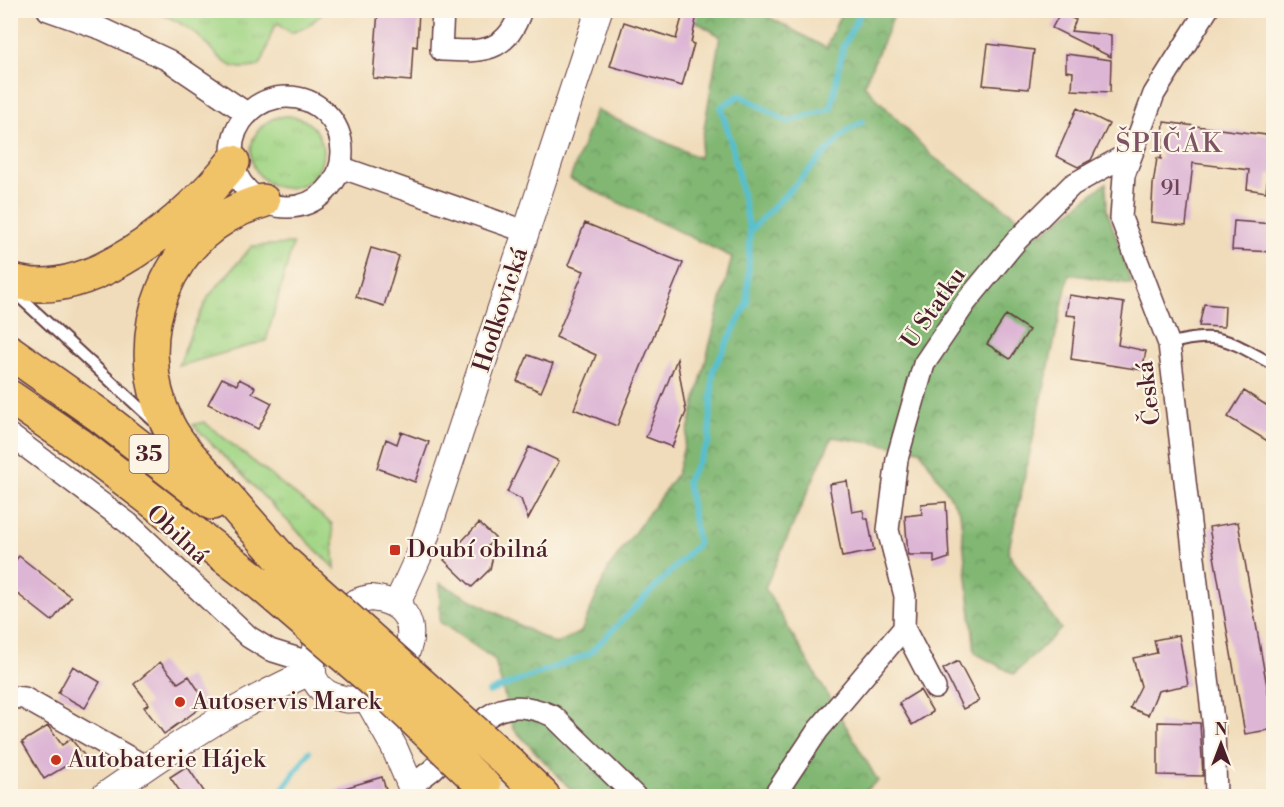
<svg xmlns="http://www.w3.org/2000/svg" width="1284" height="807" viewBox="0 0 1284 807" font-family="'Libre Bodoni',serif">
	<defs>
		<pattern id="grass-tufts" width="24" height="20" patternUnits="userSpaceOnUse" patternTransform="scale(1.5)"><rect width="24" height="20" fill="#a2d686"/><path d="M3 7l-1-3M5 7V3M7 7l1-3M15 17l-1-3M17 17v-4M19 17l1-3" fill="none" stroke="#8db774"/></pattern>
		<pattern id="forest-crowns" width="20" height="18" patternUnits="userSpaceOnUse" patternTransform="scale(1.5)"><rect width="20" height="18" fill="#81b773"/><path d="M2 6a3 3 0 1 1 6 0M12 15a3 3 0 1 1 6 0" fill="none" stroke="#6c945f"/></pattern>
	</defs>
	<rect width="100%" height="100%" fill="#fcf5e5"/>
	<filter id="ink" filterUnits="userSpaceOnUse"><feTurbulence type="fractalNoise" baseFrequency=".0167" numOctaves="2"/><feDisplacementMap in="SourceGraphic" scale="12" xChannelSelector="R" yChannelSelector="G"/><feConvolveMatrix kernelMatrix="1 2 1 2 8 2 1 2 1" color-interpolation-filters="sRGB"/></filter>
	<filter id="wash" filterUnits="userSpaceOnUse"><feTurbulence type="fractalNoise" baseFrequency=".008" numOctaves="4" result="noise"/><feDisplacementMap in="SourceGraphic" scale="24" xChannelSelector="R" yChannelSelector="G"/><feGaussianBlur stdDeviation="1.35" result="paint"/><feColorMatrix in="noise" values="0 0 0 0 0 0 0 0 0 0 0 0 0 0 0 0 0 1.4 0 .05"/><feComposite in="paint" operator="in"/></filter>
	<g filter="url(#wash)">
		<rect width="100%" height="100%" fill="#f0dcba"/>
		<path fill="url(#grass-tufts)" stroke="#767a58" stroke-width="1.5" d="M205,11L207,12L325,11L308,26L291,33L278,23C266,35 270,52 259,66C224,75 219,54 196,34C184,24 169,17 155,11Z
			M251 152a36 36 0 1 1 72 0a36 36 0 1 1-72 0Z
			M293,244L266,341L179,366L191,332L209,296L252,246Z
			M204,422L332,524L335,569L193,425Z"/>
		<path fill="url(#forest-crowns)" stroke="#666b4f" stroke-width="1.5" d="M678,11H758L826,48L842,11H896L864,85L932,156L1041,234L1106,183L1107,210L1132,284L1069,274L1008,553L1061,629L1014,674L975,653L960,512L920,450L832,437L765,588L878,781L857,796H577L513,728L495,660L440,622V583L555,644L581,632L608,569L677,474L732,257L570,179L596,110L699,158L720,36Z"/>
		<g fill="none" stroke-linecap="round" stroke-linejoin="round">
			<path stroke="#55bfd0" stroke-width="6" d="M750,231L848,130L862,122
				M489,692L589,654L698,544L687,481L709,442L713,370L747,304L750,231L732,146L721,107L740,95L788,122L831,109L843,47L862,10
				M278,796L309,752"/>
		</g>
		<g id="blocks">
			<path fill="#ddb6d5" d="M378,10H419L417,47L413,46L411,81L373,78Z
				M684,10H698L691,43L694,44L682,86L610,66L624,22L676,39Z
				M1060,13L1076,20L1071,31L1111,35V57L1052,28Z
				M988,44L1034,50L1029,89L983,85Z
				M1066,54L1111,60L1110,92L1072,90L1073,72L1066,71Z
				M1077,108L1109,124L1091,160L1078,167L1056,156Z
				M1164,122L1274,136V174H1268L1266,192L1247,189L1249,170L1193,163L1186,226L1151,222L1153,185L1157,158L1161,159Z
				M1234,221L1274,224V252L1232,250Z
				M585,223L683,263L617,426L574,409L596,355L556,337L584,271L568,265Z
				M371,248L399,256L384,306L356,297Z
				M1069,295L1124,303L1118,345L1146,351L1142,370L1071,359L1076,316L1066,315Z
				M1204,304L1225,306L1224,327L1199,326Z
				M1006,315L1029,330L1010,359L987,344Z
				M528,355L553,364L541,392L517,381Z
				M677,359L686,412L672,447L646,437Z
				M222,378L237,385L239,379L255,387L252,393L272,403L258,429L208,404Z
				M1244,391L1274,410V445L1228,417Z
				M401,432L429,442L415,482L377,468L386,439L397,444Z
				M529,447L559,461L528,519L521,499L507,492Z
				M847,481L852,512L863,510L865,519H868L874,551L842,557L829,484Z
				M946,502L949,558L934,563V555H908L905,516L922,514L921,504Z
				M1238,522L1274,726V729L1245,734L1209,527Z
				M479,523L495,538L486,548L493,556L490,569L472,587L444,560Z
				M19,556L71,597L52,621L10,588V567Z
				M1179,635L1188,685L1158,691L1148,715L1130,708L1141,686L1133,658L1157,653L1154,640Z
				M958,661L979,701L963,709L943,669Z
				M160,662L178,683L189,676L207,703L164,734L144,707L149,704L134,684Z
				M73,666L100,682L85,708L58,693Z
				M920,690L933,712L912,725L899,703Z
				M1158,722L1200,723L1203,776L1158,775Z
				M48,726L62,745L71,739L84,755L44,779L22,742Z
				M187,766L207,796H183L170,777Z
				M382,777L388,796H332L331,792Z"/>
		</g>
	</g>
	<g filter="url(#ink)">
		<use href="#blocks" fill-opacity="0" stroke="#633b40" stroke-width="1.5"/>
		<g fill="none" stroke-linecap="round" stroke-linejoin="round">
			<defs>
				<path id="service" d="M13,291L156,423
					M1169,344C1219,329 1231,342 1274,365"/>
				<path id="minor" d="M48,10L102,29L168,60L248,114
					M443,10L441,50C481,52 507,54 521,10
					M1207,10L1154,94L1124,175L1121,218L1169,344L1214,729L1216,796
					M232 152a55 55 0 1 1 110 0a55 55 0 1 1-110 0Z
					M340,167L527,232
					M10,435L128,523L249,637L270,650L312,663
					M935,688L904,628L905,596L888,530L897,459L924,364L966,302L1017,240L1072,185L1133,151
					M10,697L24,698L146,767
					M411,786L432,770L487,717C508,702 531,706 553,716L635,796
					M774,796L818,730L904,628"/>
				<path id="tertiary" d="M371,598C450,606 393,708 344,699C279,687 326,603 371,598Z
					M396,606L421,551L599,10
					M366,697L394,747L415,796
					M104,796C170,750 239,702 313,671"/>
				<path id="trunk" d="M263,201C167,227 125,337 168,425C178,445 196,463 211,479C235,506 259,534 283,561
					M10,280C87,307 190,217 233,162
					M10,352L99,415L212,503
					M10,397L80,445L263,586
					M507,761L543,796"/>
			</defs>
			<use href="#service" stroke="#633b40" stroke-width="14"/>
			<use href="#minor" stroke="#633b40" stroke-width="24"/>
			<use href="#tertiary" stroke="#633b40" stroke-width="28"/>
			<use href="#trunk" stroke="#633b40" stroke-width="36"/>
			<use href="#service" stroke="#fff" stroke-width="10"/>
			<use href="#minor" stroke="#fff" stroke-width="21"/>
			<use href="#tertiary" stroke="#fff" stroke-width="26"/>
			<use href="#trunk" stroke="#f1c369" stroke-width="33"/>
			<defs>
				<path id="trunk-bridge" d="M283,561L507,761
					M263,586L377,684L484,786"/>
			</defs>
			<use href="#trunk-bridge" stroke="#633b40" stroke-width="36" stroke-linecap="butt"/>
			<use href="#trunk-bridge" stroke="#f1c369" stroke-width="33"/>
		</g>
	</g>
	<g fill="#c8321e" stroke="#fcf5e5" stroke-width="2">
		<rect x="389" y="544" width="12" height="12" rx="3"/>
		<circle cx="180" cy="702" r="6"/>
		<circle cx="56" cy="760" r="6"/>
	</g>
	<g text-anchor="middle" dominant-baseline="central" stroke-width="4.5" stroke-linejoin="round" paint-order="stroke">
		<g font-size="21" fill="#6f4556">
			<text x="1171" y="189">91</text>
		</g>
		<rect fill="#fcf5e5" stroke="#7f5f63" stroke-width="1.5" x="129.5" y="435" width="39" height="38" rx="4.5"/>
		<g font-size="22" font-weight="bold" fill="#4a1f2b">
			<text x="149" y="454">35</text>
		</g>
		<g font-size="24" fill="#4a1f2b" stroke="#fcf5e5">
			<text transform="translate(934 308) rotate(-55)">U Statku</text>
			<text transform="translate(501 310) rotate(-72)">Hodkovická</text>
			<text transform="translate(1149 393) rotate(-97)">Česká</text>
			<text transform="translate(177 535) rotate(43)">Obilná</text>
		</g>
		<g font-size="24" fill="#4a1f2b" stroke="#fcf5e5" text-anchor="start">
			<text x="407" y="550">Doubí obilná</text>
			<text x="192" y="702">Autoservis Marek</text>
			<text x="68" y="760">Autobaterie Hájek</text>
		</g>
		<g font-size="26" letter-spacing="1.5" fill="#7d5466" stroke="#fcf5e5">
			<text x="1169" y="144">ŠPIČÁK</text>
		</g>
	</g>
	<rect width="1284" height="807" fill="none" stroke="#fcf5e5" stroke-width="36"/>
	<g transform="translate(1221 744)" stroke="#fcf5e5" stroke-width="4.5" paint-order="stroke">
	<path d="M0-4.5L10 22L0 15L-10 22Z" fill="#4a1f2b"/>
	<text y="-9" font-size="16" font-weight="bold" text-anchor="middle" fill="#4a1f2b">N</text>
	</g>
</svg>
